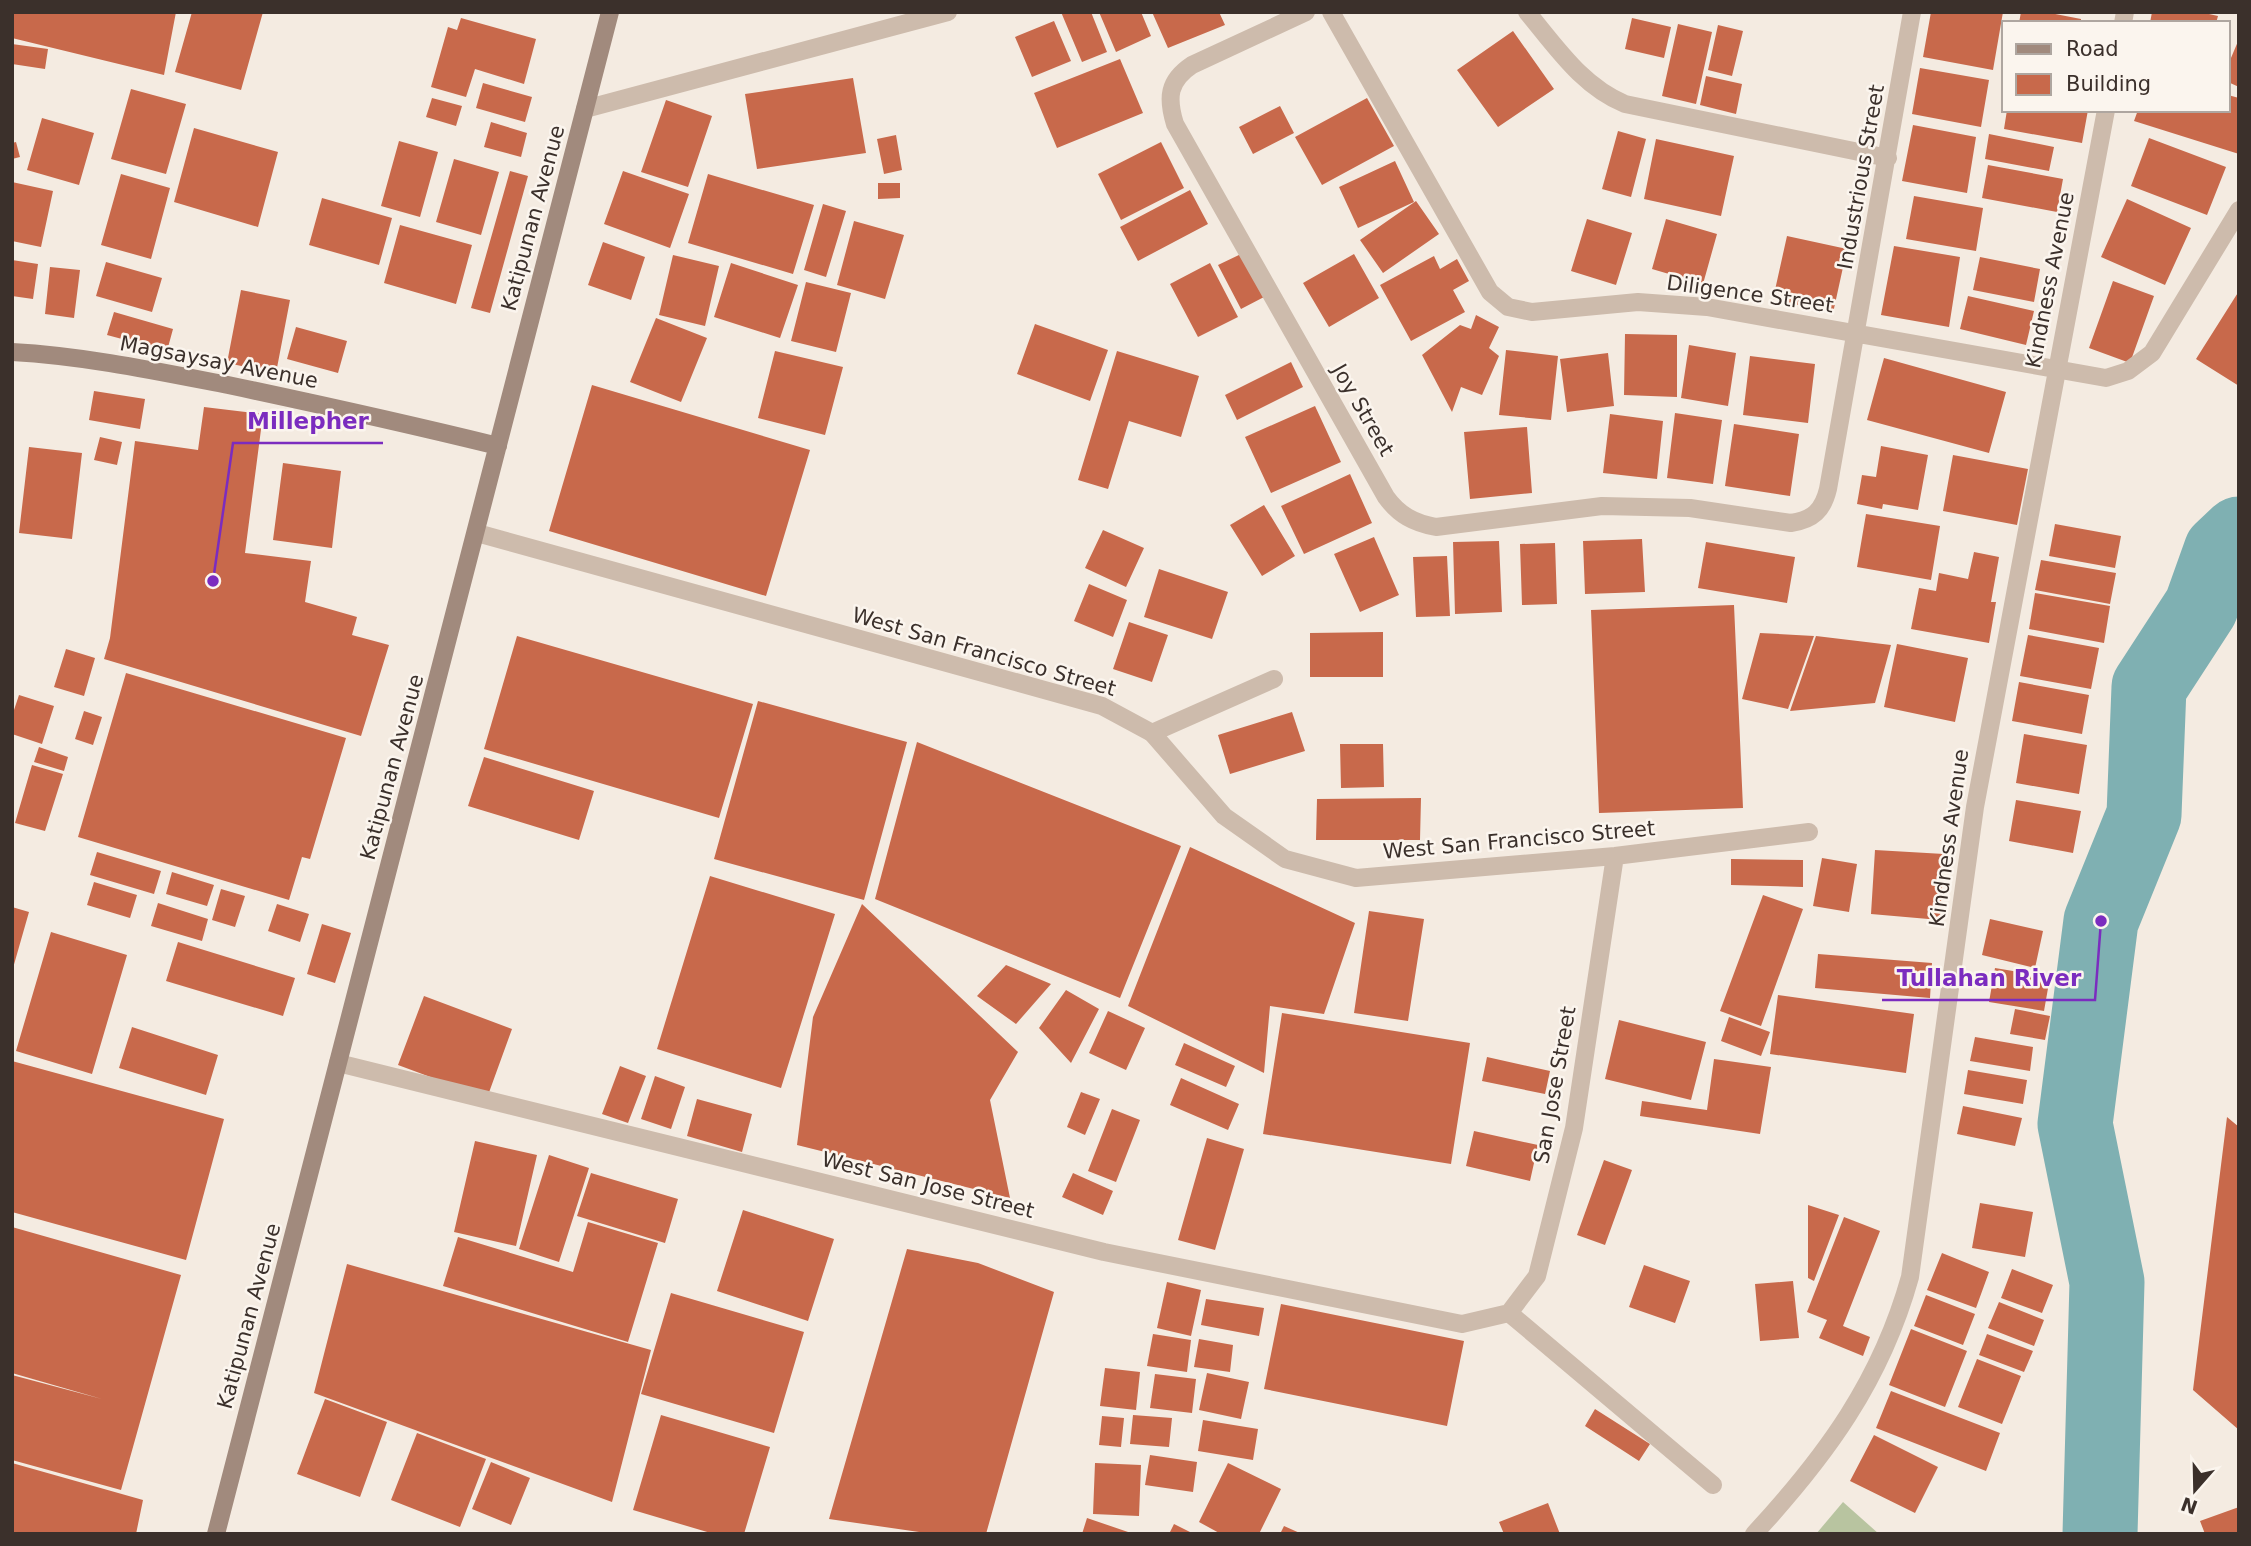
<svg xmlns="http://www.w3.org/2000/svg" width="2251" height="1546" viewBox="0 0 2251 1546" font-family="'DejaVu Sans',sans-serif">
	<rect width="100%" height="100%" fill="#f4ebe1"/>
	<path fill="#b8c4a0" d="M1843,1502L1879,1534H1816Z"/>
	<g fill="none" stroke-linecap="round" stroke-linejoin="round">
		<path stroke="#7fb0b2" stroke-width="75" d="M2100,1534L2107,1282L2075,1124L2101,921L2144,815L2149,687L2201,607L2221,551L2239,534"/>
	</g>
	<path fill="#c8694b" d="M12,12H176L164,75L12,38Z
		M192,12H263L241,90L175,72Z
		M1061,12H1091L1107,52L1082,62Z
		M1099,12H1141L1151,36L1116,52Z
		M1152,12H1219L1225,25L1168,48Z
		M1931,12H2003L1993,70L1923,57Z
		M2021,12H2045L2081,19V23H2019Z
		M2152,12H2200L2218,16L2216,23H2150Z
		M461,18L536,39L524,84L475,69L466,97L431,87L448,27L457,30Z
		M1632,18L1671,27L1664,58L1625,49Z
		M1054,21L1071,61L1032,77L1015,37Z
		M1678,24L1712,32L1696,104L1662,96Z
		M1718,25L1743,31L1732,76L1708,70Z
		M1513,31L1554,89L1498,127L1457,70Z
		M2239,39V87L2228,82V65Z
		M12,44L48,49L45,69L12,64Z
		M1120,59L1143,113L1057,148L1034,93Z
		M1920,68L1989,80L1981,127L1912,114Z
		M1706,76L1742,84L1736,114L1700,105Z
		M853,78L866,153L757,169L745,94Z
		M483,83L532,97L525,122L476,108Z
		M131,89L186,104L166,174L111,159Z
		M2228,95L2239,98V154L2134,121L2138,110H2228Z
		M432,98L462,106L456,126L426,117Z
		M1367,98L1394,146L1322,185L1295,137Z
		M666,100L712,116L688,187L641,172Z
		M1280,106L1294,133L1253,154L1239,127Z
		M2007,110H2088L2082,143L2004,129Z
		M42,118L94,133L79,185L27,170Z
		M491,122L527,133L521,157L484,147Z
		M1913,125L1976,137L1967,193L1902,181Z
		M194,128L278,152L258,227L174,202Z
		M1618,131L1646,139L1631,197L1602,189Z
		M1989,134L2054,147L2049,171L1985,159Z
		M896,135L902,170L884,174L877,139Z
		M2149,138L2226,167L2207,215L2131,186Z
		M1656,139L1734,156L1721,216L1644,199Z
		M399,141L438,152L420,217L381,206Z
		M16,142L20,157L12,159V143Z
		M1161,142L1184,188L1121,220L1098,174Z
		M454,159L499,172L481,235L436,222Z
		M1395,161L1414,202L1358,228L1339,187Z
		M1988,165L2063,179L2057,212L1982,198Z
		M510,171L528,176L490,313L471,308Z
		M623,171L689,194L670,248L604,224Z
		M121,174L170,188L151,259L101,245Z
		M708,174L814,205L793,274L688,243Z
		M12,182L53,191L41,247L12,241Z
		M878,183H900V198L878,199Z
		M1190,190L1208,224L1138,261L1120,227Z
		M1914,196L1983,208L1976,251L1906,239Z
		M322,198L392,218L379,265L309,245Z
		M2127,199L2191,228L2165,285L2101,257Z
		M1416,201L1439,234L1383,273L1360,240Z
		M823,204L846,211L826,277L804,270Z
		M1587,219L1632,233L1616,285L1571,271Z
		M1666,219L1717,234L1703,284L1652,269Z
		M854,221L904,235L885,299L837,285Z
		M400,225L472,245L456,304L384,283Z
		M1787,236L1847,249L1833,313L1773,299Z
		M603,242L645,257L631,300L588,285Z
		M1894,246L1960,257L1949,327L1881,315Z
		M1241,254L1264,297L1241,309L1218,265Z
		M1354,254L1379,298L1329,327L1303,283Z
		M673,255L719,266L705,326L659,315Z
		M1434,256L1440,269L1457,259L1469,281L1453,290L1465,312L1411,341L1380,285Z
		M1980,257L2040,269L2034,302L1973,290Z
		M12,260L38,264L33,299L12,296Z
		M106,262L162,278L152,312L96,296Z
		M731,263L798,285L780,338L714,317Z
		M1210,263L1238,317L1198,337L1170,284Z
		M50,267L80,270L74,318L45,314Z
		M2113,281L2154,296L2130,363L2089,348Z
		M806,282L851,293L836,352L791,341Z
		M241,290L290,300L276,373L227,363Z
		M2239,291V386L2196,359Z
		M1968,296L2034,311L2026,345L1960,329Z
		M114,312L173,329L167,351L107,335Z
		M1476,315L1499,327L1489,348L1499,356L1482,395L1461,387L1452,412L1422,355L1460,325L1471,329Z
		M656,318L707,338L681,402L630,382Z
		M1035,324L1108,350L1090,401L1017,374Z
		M296,327L347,341L338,373L287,359Z
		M1625,334L1677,335V397L1624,395Z
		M1689,345L1736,353L1728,406L1681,398Z
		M1506,350L1558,356L1551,420L1499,415Z
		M775,351L843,367L825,435L758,418Z
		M1117,351L1199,376L1181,437L1129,421L1108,489L1078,480Z
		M1608,353L1614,406L1567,412L1560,359Z
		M1750,356L1815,364L1808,423L1743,415Z
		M1884,358L2006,392L1989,453L1867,420Z
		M1291,362L1303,387L1237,420L1225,395Z
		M592,385L810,450L766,596L549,531Z
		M94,391L145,399L140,429L89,420Z
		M1315,406L1341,462L1271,493L1245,437Z
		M204,407L263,414L245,553L311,561L305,602L357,617L352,635L389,645L361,736L104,659L110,638L135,441L198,450Z
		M1675,413L1722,420L1713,484L1667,478Z
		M1610,414L1663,421L1657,479L1603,473Z
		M1734,424L1799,434L1790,496L1725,486Z
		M1527,427L1532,493L1470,499L1464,432Z
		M100,437L122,442L117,465L94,460Z
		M1881,446L1928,455L1918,510L1883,504L1882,509L1857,504L1862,475L1876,477Z
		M29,447L82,453L72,539L19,533Z
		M1953,455L2028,469L2017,525L1943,511Z
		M283,463L341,471L332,548L273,540Z
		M1350,474L1372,523L1304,554L1281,506Z
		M1264,505L1295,556L1262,576L1230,525Z
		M1866,514L1940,526L1931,580L1857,567Z
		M2055,524L2121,536L2115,568L2049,556Z
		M1103,530L1144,548L1126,587L1085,568Z
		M1374,537L1399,595L1360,612L1334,554Z
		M1642,539L1645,592L1585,594L1583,541Z
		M1499,541L1502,612L1455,614L1453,542Z
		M1706,542L1795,557L1787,603L1698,588Z
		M1555,543L1557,604L1522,605L1520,544Z
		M1974,552L1999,557L1991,602H1996L1989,643L1911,629L1919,588L1936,591L1939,573L1968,579Z
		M1447,556L1450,616L1416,617L1413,557Z
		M2041,560L2116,573L2110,604L2035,590Z
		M1159,569L1228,592L1212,639L1144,617Z
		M1089,584L1127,600L1113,637L1074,621Z
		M2035,593L2110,606L2104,643L2029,629Z
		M1734,605L1743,808L1599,813L1591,610Z
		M1129,622L1168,635L1152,682L1113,669Z
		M1383,632V677H1310V633Z
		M1760,633L1814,636L1788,709L1742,699Z
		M2028,635L2099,648L2091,689L2020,676Z
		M517,636L753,704L719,818L484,749Z
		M1816,636L1891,645L1875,703L1790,711Z
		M1897,644L1968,658L1955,722L1884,707Z
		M66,649L95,658L84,696L54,687Z
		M126,673L346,738L310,859L302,857L289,900L78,837Z
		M2019,682L2089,695L2082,734L2012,721Z
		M19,695L54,706L42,744L12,734V716Z
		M758,701L907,742L864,900L714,859Z
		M84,711L102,717L93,745L75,739Z
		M1292,712L1305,751L1230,774L1218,735Z
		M2024,734L2087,745L2079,794L2016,783Z
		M917,742L1181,846L1120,998L875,899Z
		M1340,744H1383L1384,787L1341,788Z
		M39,747L68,757L64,771L34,762Z
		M484,757L594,791L579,840L468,806Z
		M32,765L63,774L45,831L15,823Z
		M1421,798L1420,840H1316L1317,799Z
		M2016,800L2081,811L2073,853L2009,841Z
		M1190,847L1355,923L1324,1014L1270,1006L1264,1073L1128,1006Z
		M1875,850L1944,854L1940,920L1871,914Z
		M97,852L161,871L154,894L90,875Z
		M1822,858L1857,864L1849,912L1813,906Z
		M1731,859L1803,860V887L1731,885Z
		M172,872L214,885L207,906L166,894Z
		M710,876L835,914L781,1088L657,1049Z
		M94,882L137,895L130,918L87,905Z
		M221,889L245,896L235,927L212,920Z
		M1763,895L1803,909L1761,1026L1720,1011Z
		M158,903L208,919L202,941L151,926Z
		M277,904L309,914L300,942L268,931Z
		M862,904L1018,1052L990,1100L1010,1198L797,1145L813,1017Z
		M12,907L29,912L13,968H12Z
		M1369,911L1424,919L1408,1021L1354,1013Z
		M1990,919L2043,931L2035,968L1982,955Z
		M322,924L351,933L335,983L307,974Z
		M51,932L127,955L92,1074L16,1051Z
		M178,942L295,978L283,1016L166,981Z
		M1818,954L1932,963L1930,998L1815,988Z
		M1006,965L1051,984L1016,1024L977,996Z
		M1995,968L2050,977L2044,1011L1989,1002Z
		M1066,990L1099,1009L1071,1063L1039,1028Z
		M1778,995L1914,1014L1906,1073L1770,1054Z
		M424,996L512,1029L487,1098L398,1065Z
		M2015,1009L2050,1016L2045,1040L2010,1034Z
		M1108,1011L1145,1028L1126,1070L1089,1053Z
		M1282,1013L1470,1043L1451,1164L1263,1134Z
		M1729,1017L1770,1032L1761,1056L1721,1041Z
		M1619,1020L1706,1042L1691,1100L1605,1079Z
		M132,1027L218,1055L206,1095L119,1068Z
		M1975,1037L2033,1047L2030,1071L1970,1061Z
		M1184,1043L1235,1066L1226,1087L1175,1065Z
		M1487,1057L1550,1071L1545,1094L1482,1081Z
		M1714,1059L1771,1067L1760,1134L1640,1116L1642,1101L1707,1110Z
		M12,1061L224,1119L186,1260L12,1212Z
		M620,1066L646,1076L628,1123L602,1114Z
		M1968,1070L2027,1080L2023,1104L1964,1094Z
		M655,1076L685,1087L671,1129L641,1119Z
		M1181,1078L1239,1104L1228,1130L1170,1105Z
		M1081,1092L1100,1099L1085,1135L1067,1127Z
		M697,1099L752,1114L742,1152L687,1136Z
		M1963,1106L2022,1118L2015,1146L1957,1134Z
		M1112,1109L1140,1120L1116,1182L1088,1171Z
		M2227,1117L2239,1127V1430L2193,1390Z
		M1474,1131L1538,1145L1530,1181L1466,1166Z
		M1207,1138L1244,1149L1215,1250L1178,1240Z
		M475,1141L537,1155L516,1246L454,1232Z
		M549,1155L589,1168L559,1262L519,1249Z
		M1604,1160L1632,1170L1605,1245L1577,1235Z
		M591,1173L678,1199L665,1243L577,1216Z
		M1073,1173L1113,1191L1103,1215L1062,1197Z
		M1980,1203L2033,1212L2025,1257L1972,1248Z
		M1808,1205L1839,1215L1814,1281L1808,1278Z
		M743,1210L834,1239L808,1321L717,1291Z
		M1844,1217L1880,1231L1843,1326L1870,1337L1863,1356L1819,1338L1827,1320L1807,1312Z
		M588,1222L658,1243L628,1342L443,1286L458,1237L573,1272Z
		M12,1227L181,1275L121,1490L12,1460V1375L102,1399L12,1373Z
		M907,1249L978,1263L1054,1292L986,1534H933L829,1519Z
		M1942,1253L1989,1272L1976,1308L1927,1290Z
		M347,1264L651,1350L612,1502L314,1393Z
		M1644,1265L1690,1281L1675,1323L1629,1307Z
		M2012,1269L2053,1285L2042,1313L2001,1298Z
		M1793,1281L1799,1338L1760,1341L1755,1284Z
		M1167,1282L1201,1290L1191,1336L1157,1328Z
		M671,1293L804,1332L774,1433L641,1394Z
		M1926,1295L1975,1314L1963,1345L1914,1326Z
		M1206,1299L1264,1308L1259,1336L1201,1325Z
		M1999,1302L2044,1320L2034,1346L1988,1328Z
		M1281,1304L1464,1341L1447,1426L1264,1389Z
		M1911,1329L1967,1351L1945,1407L1889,1385Z
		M1153,1334L1191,1340L1187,1372L1147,1366Z
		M1987,1334L2033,1351L2024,1372L1979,1355Z
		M1199,1339L1233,1345L1230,1372L1194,1367Z
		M1977,1359L2021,1376L2002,1424L1958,1407Z
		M1105,1368L1140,1372L1136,1410L1100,1406Z
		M1207,1373L1249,1382L1241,1419L1199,1410Z
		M1155,1374L1196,1379L1192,1413L1150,1408Z
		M1891,1391L2000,1433L1986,1471L1876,1428Z
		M325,1399L387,1422L360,1497L297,1474Z
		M1595,1409L1650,1444L1639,1461L1585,1426Z
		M661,1415L770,1447L744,1534H714L633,1510Z
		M1133,1415L1172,1418L1169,1447L1130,1444Z
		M1102,1416L1124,1418L1121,1447L1099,1445Z
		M1203,1420L1258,1429L1253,1460L1198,1451Z
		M417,1433L486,1459L460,1527L391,1500Z
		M1874,1435L1938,1467L1915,1513L1850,1481Z
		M1150,1455L1197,1462L1193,1492L1145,1485Z
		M491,1462L530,1478L511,1525L472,1509Z
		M12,1463L143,1500L136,1534H12Z
		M1095,1463L1141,1465L1139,1516L1093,1514Z
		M1228,1463L1281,1489L1259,1534H1221L1199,1522Z
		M1548,1503L1560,1534H1504L1499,1522Z
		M2239,1507V1534H2205L2200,1521Z
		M1087,1518L1131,1533V1534H1082Z
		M1174,1524L1194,1534H1169Z
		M1284,1526L1302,1534H1280Z"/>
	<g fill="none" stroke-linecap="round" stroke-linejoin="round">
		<path stroke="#cdbbac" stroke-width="18" d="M1152,733L1274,679
			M1509,1313L1713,1485"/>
		<path stroke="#cdbbac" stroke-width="18" d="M1306,12L1192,65C1168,81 1167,98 1175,124L1386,497C1399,515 1414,523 1436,527L1602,506L1690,508L1791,523C1813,520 1823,510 1828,489L1912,12
			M1331,12L1490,292L1508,307L1532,312L1638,302L1707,307L2106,378L2128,371L2152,353L2239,210
			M1527,12C1557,48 1582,86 1625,104L1888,158
			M2123,23L2125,12
			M585,109L948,12
			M477,533L1102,706L1152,733L1224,816L1285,859L1356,878L1615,856L1809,832
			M338,1063L1104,1252L1462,1324L1509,1313L1537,1276L1574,1128L1615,856
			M1754,1534C1826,1456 1881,1381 1910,1277L1975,807L2106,110"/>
		<path stroke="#a18a7d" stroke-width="18" d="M12,352C85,356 156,371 228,385C318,404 408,424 498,446
			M216,1534L610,12"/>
	</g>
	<g text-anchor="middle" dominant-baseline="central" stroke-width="5" stroke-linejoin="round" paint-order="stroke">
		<g font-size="21" fill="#3b302b" stroke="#fbf5ee">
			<text transform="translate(1861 177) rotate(-80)">Industrious Street</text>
			<text transform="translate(533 218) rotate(-75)">Katipunan Avenue</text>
			<text transform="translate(2050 280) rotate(-79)">Kindness Avenue</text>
			<text transform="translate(1750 294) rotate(8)">Diligence Street</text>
			<text transform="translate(219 362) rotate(11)">Magsaysay Avenue</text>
			<text transform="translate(1363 410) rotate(60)">Joy Street</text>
			<text transform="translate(984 652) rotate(16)">West San Francisco Street</text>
			<text transform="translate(392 767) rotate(-75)">Katipunan Avenue</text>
			<text transform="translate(1949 838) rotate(-82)">Kindness Avenue</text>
			<text transform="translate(1519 840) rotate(-5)">West San Francisco Street</text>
			<text transform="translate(1555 1085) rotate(-80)">San Jose Street</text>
			<text transform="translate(928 1185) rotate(14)">West San Jose Street</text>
			<text transform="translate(249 1316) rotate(-75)">Katipunan Avenue</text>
		</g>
	</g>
	<path fill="none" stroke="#7b2cbf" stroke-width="2.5" d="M213 581L233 443H383M2101 921L2095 1000H1882"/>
	<g fill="#7b2cbf" stroke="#fbf5ee" stroke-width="2.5">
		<circle cx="213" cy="581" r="7"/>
		<circle cx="2101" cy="921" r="7"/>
	</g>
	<g font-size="23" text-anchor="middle" font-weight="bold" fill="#7b2cbf" stroke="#fbf5ee" stroke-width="5" stroke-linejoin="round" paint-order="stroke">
		<text x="308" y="429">Millepher</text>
		<text x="1989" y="986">Tullahan River</text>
	</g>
	<rect width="2251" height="1546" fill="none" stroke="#3b302b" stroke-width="28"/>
	<rect x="2002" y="21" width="228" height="91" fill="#fbf5ee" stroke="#aea6a0" stroke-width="2"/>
	<rect x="2016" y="44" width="35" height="10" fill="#a18a7d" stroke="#aea6a0" stroke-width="2"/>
	<text x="2066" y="56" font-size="21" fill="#3b302b">Road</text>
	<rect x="2016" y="74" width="35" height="21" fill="#c8694b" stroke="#aea6a0" stroke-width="2"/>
	<text x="2066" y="91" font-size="21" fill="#3b302b">Building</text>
	<g transform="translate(2195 1490) rotate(200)" stroke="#fbf5ee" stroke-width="5" paint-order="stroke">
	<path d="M0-5L12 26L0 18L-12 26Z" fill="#3b302b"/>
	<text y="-10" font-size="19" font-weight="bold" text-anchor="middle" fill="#3b302b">N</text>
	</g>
</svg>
